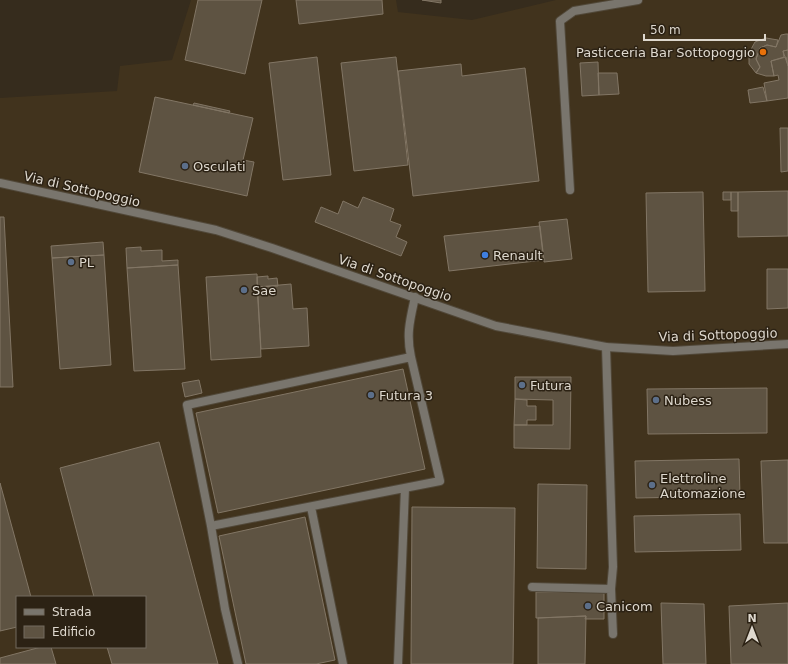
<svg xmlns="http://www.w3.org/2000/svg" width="788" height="664" viewBox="0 0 788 664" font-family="'DejaVu Sans',sans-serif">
	<rect width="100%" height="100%" fill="#362c1d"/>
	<path fill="#41331d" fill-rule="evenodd" d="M191,0H396L398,12L472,20L556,0H788V664H0V98L117,91L120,66L172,60ZM17,597H145V647H17Z"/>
	<path fill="#5e5342" stroke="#827665" d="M198,0H262L245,74L185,60Z
		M296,0H382L383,14L299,24Z
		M422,0H441V3Z
		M786,34H788V50L783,51L784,57L771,61L774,76H766L756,73L760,67L756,59L760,48L767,45L776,47L781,35Z
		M766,38L778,40L776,47L767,45L760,48L756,59L760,67L756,73L749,64V53L755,42Z
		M788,50V66L783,51Z
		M317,57L331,175L283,180L269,63Z
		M396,57L408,165L354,171L341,63Z
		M786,57L788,66V98L767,101L764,83L779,80L778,75L774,76L771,61Z
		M598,62L599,95L582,96L580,63Z
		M461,64L462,76L525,68L539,181L413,196L398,71Z
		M598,73H617L619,94L599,95Z
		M763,87L767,101L750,103L748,90Z
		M155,97L253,118L243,160L254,162L247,196L139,172Z
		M194,103L230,111L229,113L193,105Z
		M780,128H788V171L781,172Z
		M788,191V236L738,237V192Z
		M703,192L705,291L648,292L646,193Z
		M723,192H731V200H723Z
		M731,192H738V211H731Z
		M363,197L394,209L390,221L401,225L396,237L407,242L401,256L315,222L321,207L338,214L343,201L358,208Z
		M0,217H4L13,387H0Z
		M567,219L572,259L544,262L539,222Z
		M540,226L544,260L449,271L444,236Z
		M103,242L104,255L52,258L51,246Z
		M141,247V251L162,250V261L178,260V265L127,268L126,248Z
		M104,255L111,365L60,369L52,258Z
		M178,265L185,369L134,371L127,268Z
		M767,269H788V308L767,309Z
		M257,274L261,357L211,360L206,277Z
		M268,276V279L277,278L278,286L257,287V277Z
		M291,284L293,309L307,308L309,346L261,349L257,287Z
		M403,369L425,469L218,513L196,413Z
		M515,377H571L570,449L514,448V425H553V400L515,399Z
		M199,380L202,393L185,397L182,383Z
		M767,388V433L648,434L647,389Z
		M515,399L527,400V406H536V420H527V425H514Z
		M159,442L218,664H112L107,647H145V597H94L60,468Z
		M739,459L740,496L636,498L635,461Z
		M788,460V543H764L761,461Z
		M0,483L31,597H17V627L0,631Z
		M538,484L587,485L586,569L537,568Z
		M412,507L515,508L513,664H411Z
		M740,514L741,550L635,552L634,516Z
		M305,517L335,660L316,664H246L219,536Z
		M536,592H604V619H585L586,616L536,618Z
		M661,603L704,604L706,664H663Z
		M788,603V664H731L729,606Z
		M586,616L585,664H538V618Z
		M41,647H51L56,664H0V658Z"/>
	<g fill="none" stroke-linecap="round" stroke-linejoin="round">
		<defs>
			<path id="service" d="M411,357L187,405L211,526L440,481L411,357C406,334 410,320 415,297
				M311,507L343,664
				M211,526L225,609L238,664
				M532,587L611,589L613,567L606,347
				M611,589L613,634
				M398,664L405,488"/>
			<path id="minor" d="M0,183L216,230L272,248L496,326L606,347L673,351L788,344
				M570,190L560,21L574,11L638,0"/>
		</defs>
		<use href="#service" stroke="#514839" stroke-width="10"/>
		<use href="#minor" stroke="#514839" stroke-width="10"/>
		<use href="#service" stroke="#79756d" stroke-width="8"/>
		<use href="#minor" stroke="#79756d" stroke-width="8"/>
	</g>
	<circle fill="#e8710a" stroke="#2c2214" stroke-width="1.5" cx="763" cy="52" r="4"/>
	<g fill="#5c6f8a" stroke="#2c2214" stroke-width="1.5">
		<circle cx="185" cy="166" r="4"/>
		<circle cx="71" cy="262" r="4"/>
		<circle cx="244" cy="290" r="4"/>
		<circle cx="522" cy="385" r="4"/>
		<circle cx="371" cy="395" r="4"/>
		<circle cx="656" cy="400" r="4"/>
		<circle cx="652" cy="485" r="4"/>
		<circle cx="588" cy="606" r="4"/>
	</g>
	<circle fill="#3f7fe0" stroke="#2c2214" stroke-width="1.5" cx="485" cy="255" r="4"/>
	<g text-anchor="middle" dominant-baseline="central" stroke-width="3" stroke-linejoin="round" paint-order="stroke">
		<g font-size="13" fill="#ded8ce" stroke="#2c2214" text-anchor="start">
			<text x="755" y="52" text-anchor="end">Pasticceria Bar Sottopoggio</text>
			<text x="193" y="166">Osculati</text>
			<text x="493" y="255">Renault</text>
			<text x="79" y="262">PL</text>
			<text x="252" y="290">Sae</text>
			<text x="530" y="385">Futura</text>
			<text x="379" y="395">Futura 3</text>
			<text x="664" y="400">Nubess</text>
			<text x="660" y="478">Elettroline<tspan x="660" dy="15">Automazione</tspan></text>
			<text x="596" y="606">Canicom</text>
		</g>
		<g font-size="13" fill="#ded8ce" stroke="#2c2214">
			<text transform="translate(82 189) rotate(13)">Via di Sottopoggio</text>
			<text transform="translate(395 278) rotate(19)">Via di Sottopoggio</text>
			<text transform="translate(718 335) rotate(-2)">Via di Sottopoggio</text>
		</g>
	</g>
	<rect x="16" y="596" width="130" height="52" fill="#2c2214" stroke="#736b5e"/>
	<rect x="24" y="609" width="20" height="6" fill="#79756d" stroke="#736b5e"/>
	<text x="52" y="616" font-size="12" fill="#ded8ce">Strada</text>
	<rect x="24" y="626" width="20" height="12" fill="#5e5342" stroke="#736b5e"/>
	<text x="52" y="636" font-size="12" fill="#ded8ce">Edificio</text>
	<g transform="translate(752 628)" stroke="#2c2214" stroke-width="3" paint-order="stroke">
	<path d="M0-3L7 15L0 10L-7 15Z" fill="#ded8ce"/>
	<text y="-6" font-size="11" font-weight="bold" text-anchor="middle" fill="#ded8ce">N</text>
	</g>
	<path d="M644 34v6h121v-6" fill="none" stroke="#ded8ce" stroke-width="2"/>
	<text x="650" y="34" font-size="12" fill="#ded8ce" stroke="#2c2214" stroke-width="3" paint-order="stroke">50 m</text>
</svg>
